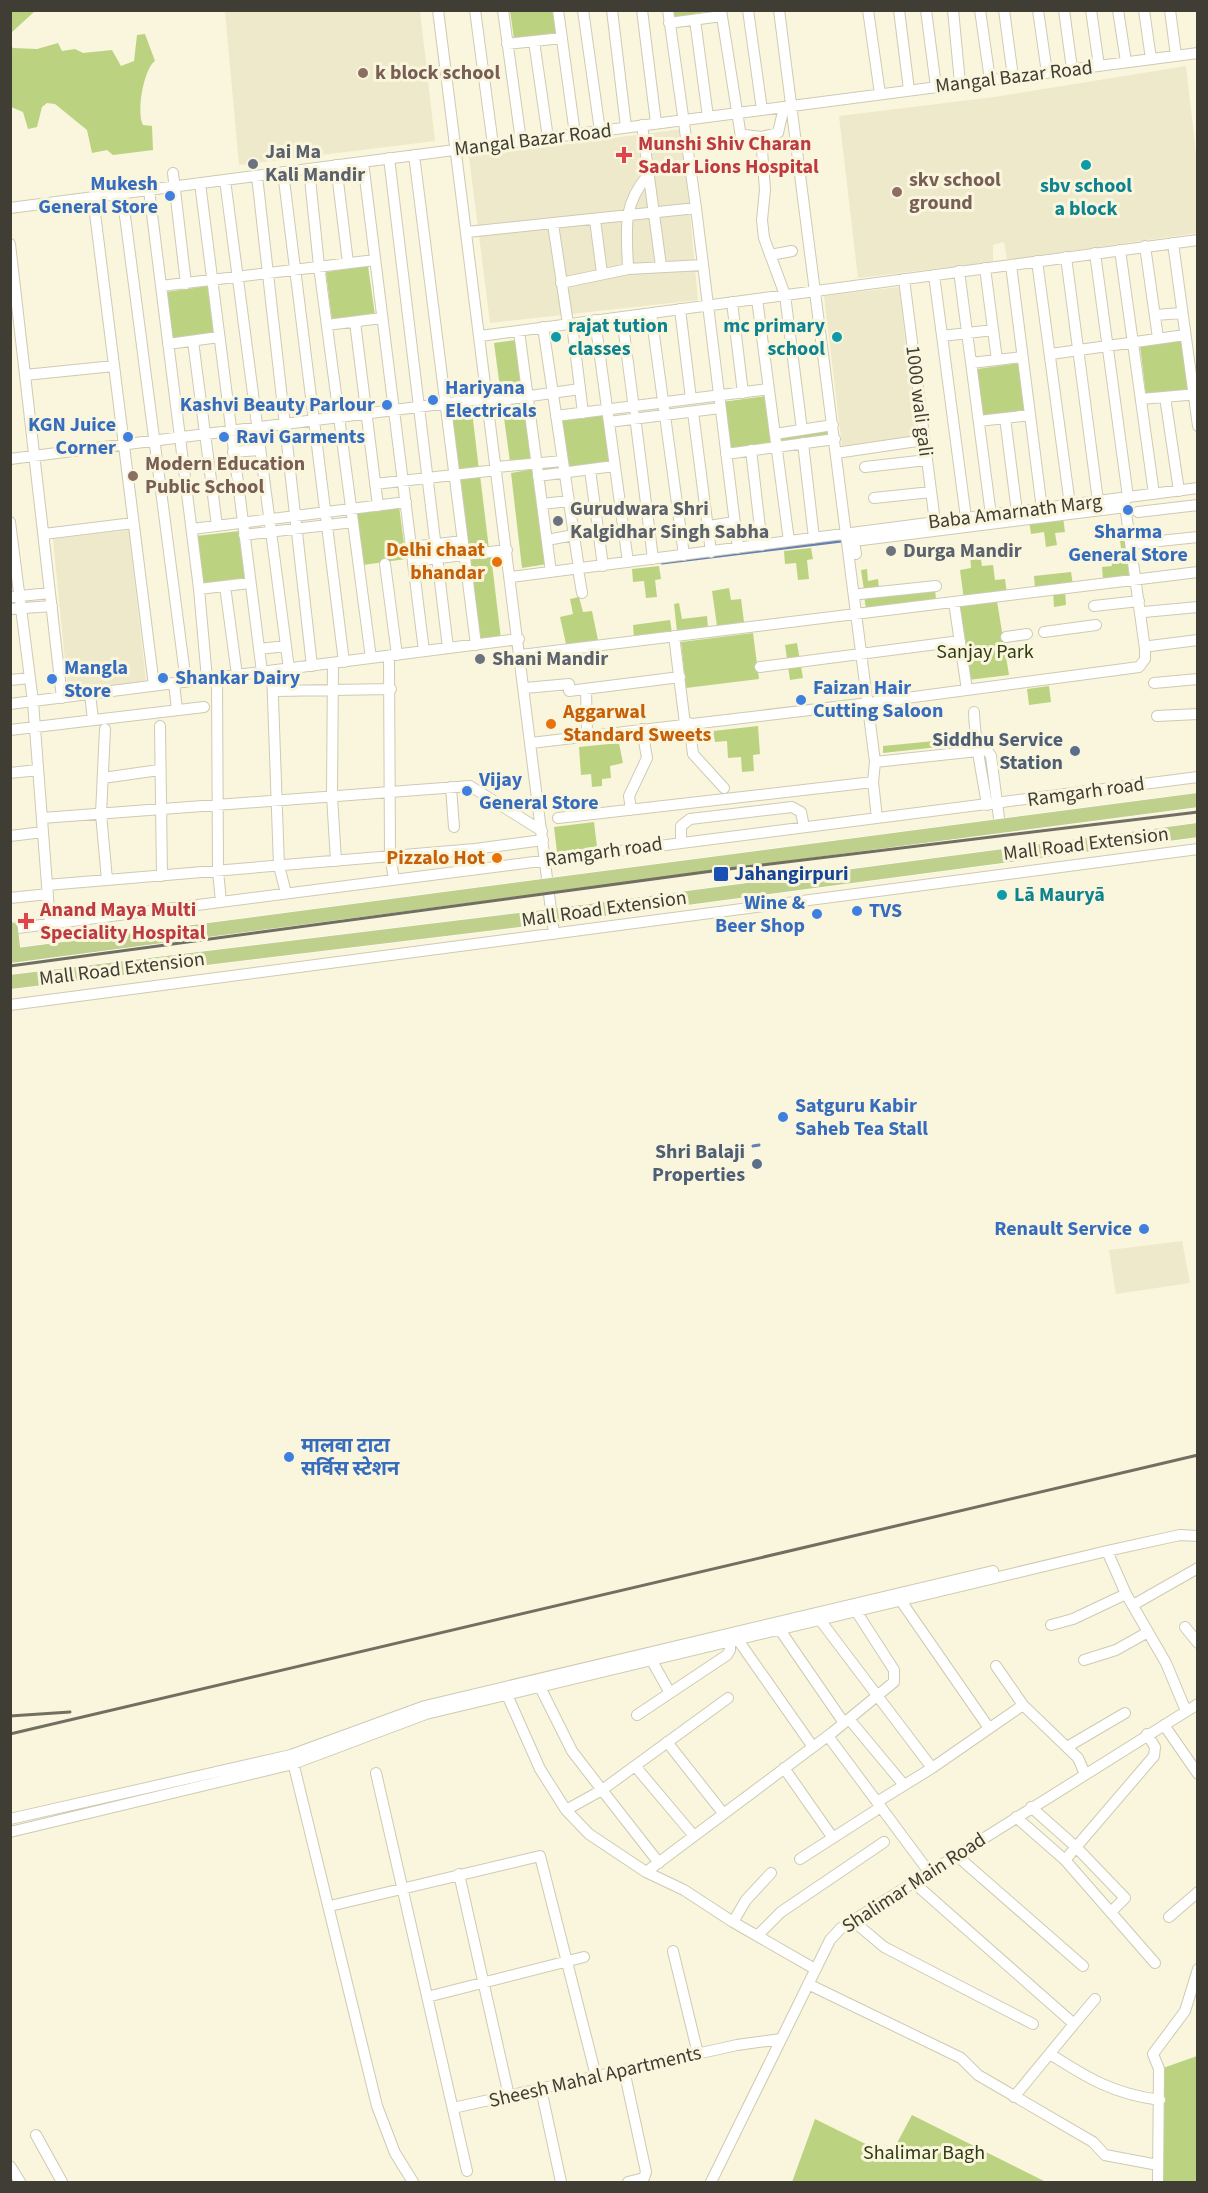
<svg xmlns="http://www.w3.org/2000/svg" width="1208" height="2193" viewBox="0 0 1208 2193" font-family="'Source Sans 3','Noto Sans Devanagari',sans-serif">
	<rect width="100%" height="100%" fill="#f9f6dd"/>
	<path fill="#eee9ca" d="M225,11H420L435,141L239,165Z
		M1186,66L1197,162V233L1007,260L1004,242L993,245V262L858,278L839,116L994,97Z
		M682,129L698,300L490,323L469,157Z
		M899,287L917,436L842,446L824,296Z
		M129,530L146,681L68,691L53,539Z
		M1182,1241L1190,1283L1116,1294L1109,1250Z"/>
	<path fill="#bbd380" d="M11,10H35V11L11,33Z
		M715,10L673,18L672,11Z
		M510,11H554L557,33L514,39Z
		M145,34L155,61C144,68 136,113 143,125L152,126L153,150L113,155L107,150L92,153L87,130L55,104L47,103L42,107L37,127L28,129L23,112L11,107V46L13,48L37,49L58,43L62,51L75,49L83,53L112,50L121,66L134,61L137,35Z
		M368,266L375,315L332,321L326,272Z
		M208,286L215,335L172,341L166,292Z
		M516,340L523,392L501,395L494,343Z
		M1183,340L1189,389L1146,395L1140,346Z
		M1019,363L1026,412L983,418L977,369Z
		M765,396L771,445L729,451L722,402Z
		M525,400L533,459L510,462L502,403Z
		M471,403L479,470L457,472L449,406Z
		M603,413L609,462L566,468L560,419Z
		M828,429L829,438L781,443L780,435Z
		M534,469L547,564L522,568L511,473Z
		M480,475L489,549L468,552L458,478Z
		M399,506L406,559L363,565L356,512Z
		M1063,517L1065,532L1055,533L1057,545L1046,547L1044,532L1031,534L1029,521Z
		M239,531L245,580L203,585L196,536Z
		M1126,532L1131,577L1103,580L1102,567L1112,566L1110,550L1121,548L1119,533Z
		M811,548L813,559L807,560L809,579L798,580L796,563L785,564L784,551Z
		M980,552L982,566L993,565L995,580L1005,579L1007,594L964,600L960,570L971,568L970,554Z
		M491,555L501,639L479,641L469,557Z
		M659,566L661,579L655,580L657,597L646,598L644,581L633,582L632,569Z
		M867,569L868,581L878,579L879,588L864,590L861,570Z
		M1071,572L1073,585L1035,589L1034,576Z
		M729,588L731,600L741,599L744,622L717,626L712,591Z
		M935,588L936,600L866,609L864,596Z
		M1065,591L1066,605L1054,607L1053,592Z
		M579,597L583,612L592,611L598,640L566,644L560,617L573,614L570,599Z
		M997,601L1009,675L968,680L958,606Z
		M679,603L682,619L707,616L708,628L677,632L674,604Z
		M670,620L672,633L634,638L633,625Z
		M753,633L759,679L686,688L681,642Z
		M797,643L803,678L790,680L785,645Z
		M1049,686L1051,702L1029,705L1027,689Z
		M758,726L760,754L753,755L754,771L742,772L741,757L728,758L727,741L715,742L713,731Z
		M965,738L966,744L883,753V746Z
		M619,743L623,763L610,766L611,778L602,779V786L592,787L591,774L581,775L579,747Z
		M594,822L597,847L557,852L554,827Z
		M1197,2056V2182H1164L1163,2068Z
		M912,2115L1046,2182H792L815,2119L890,2156Z"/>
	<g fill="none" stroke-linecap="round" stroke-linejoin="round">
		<path stroke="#6680b6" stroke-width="3" d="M662,563L842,541
			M753,1146L759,1145"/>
		<defs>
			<path id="minor" d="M438,10L554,934
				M475,10L493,145
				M503,10L521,141
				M558,10L575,134
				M583,10L600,131
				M612,10L626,127
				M642,10L656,123
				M668,10L696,208L738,548
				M721,10L741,137L745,135L761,137L778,133L784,107
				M748,10L762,110
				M779,10L875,762L987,750L991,756L1000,826
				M868,10L880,94
				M899,10L909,90
				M926,10L936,87
				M953,10L960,83
				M980,10L990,80
				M1004,10L1013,77
				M1038,10L1047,73
				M1064,10L1072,69
				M1091,10L1099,66
				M1118,10L1126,62
				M1144,10L1151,59
				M1170,10L1176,56
				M695,20L708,117
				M669,23L722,16
				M534,41L548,138
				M507,44L562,38
				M642,125L661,266
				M761,137L765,190L762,220L764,238L785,295L802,430
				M414,155L476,645
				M389,158L448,648
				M363,162L424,651
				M336,165L348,263
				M309,169L319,266L371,658
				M283,172L344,662
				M173,173L186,284
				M257,176L312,666
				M225,180L289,669
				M200,183L262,672
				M149,190L199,589L207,679
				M122,193L186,682
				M93,197L154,686
				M10,208L1198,53
				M595,220L602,273
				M553,224L568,324
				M467,232L696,208
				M1173,243L1198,426
				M10,244L62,698
				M1145,246L1158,338
				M1120,250L1154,494
				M1095,253L1128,497
				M770,255L792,251
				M1066,257L1098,501
				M1037,261L1070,505
				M1011,265L1042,509
				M985,268L997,360
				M628,269C627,230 621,207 648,175
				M959,271L991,515
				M934,275L966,518
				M904,279L935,522
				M561,283L628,269L703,265
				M161,286L375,260
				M757,299L789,541
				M732,302L743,393
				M680,309L691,399
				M651,313L684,555
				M1155,315L1182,313
				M622,317L634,409
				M595,320L628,562
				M355,322L378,506
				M572,324L583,413
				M327,325L382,318
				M543,327L579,569
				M519,331L551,572
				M480,336L1198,240
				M942,336L993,330
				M193,341L217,526
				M168,344L219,337
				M1051,354L1185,335
				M971,363L1022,357
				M25,375L114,366
				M1165,397L1179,491
				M1141,399L1198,394
				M488,402L580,389
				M693,412L711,552
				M556,416L769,389
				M635,416L653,559
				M1005,418L1017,512
				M979,421L1030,415
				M609,422L720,408
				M775,434L833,425
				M803,443L814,538
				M751,450L762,545
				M233,452L260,450
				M836,453L924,440
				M726,454L835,439
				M10,459L488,398
				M497,467L563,461
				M865,467L927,460
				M590,470L603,566
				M538,476L614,466
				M375,484L497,470
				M874,498L931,492
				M542,504L569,501
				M1138,512L1198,505
				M10,522L33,702L50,924
				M708,526L735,522
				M192,529L406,502
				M44,534L133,523
				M244,535L353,522
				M547,540L574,535
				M1131,544L1198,537
				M411,547L463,541
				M856,554L854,541L1126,507
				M413,561L507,550
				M385,564L397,655
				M579,575L582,593
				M511,577L1198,488
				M225,586L237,675
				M199,589L250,583
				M860,594L936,586
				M10,597L50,593
				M954,602L967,690
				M1094,606L1139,601
				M10,609L52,606
				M1144,612L1198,607
				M1044,632L1096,625
				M674,636L685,724
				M1006,637L1027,634
				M1150,646L1198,640
				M259,649L286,646
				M521,655L1198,572
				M389,656L390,856L394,879
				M333,663L332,796L336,861
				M760,667L960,641
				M272,671L279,866L286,893
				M217,678L218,871L221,902
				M10,680L30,678
				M174,683L177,710
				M1154,683L1198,679
				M525,688L569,684V691L680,677
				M586,689L587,736
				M275,691L391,689
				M90,694L93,720
				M10,704L519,639
				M974,712C975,744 982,773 987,805
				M1157,716L1198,714
				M689,723L693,754L724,788
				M160,726L162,876
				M105,729L101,814L107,880
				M10,730L204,707
				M531,743L869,703L1139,667L1145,659V649L1124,498
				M875,762L873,782L877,818
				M10,773L38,770
				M103,778L159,770
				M451,787L454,827
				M631,810L629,796L647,758L642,729
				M42,818L470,786L542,831
				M558,818L873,782
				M10,836L43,832
				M681,842V826L690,819L792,807L801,812L804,827
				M47,885L475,849L543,840
				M10,898L48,894
				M10,929L1198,777
				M10,1005L1198,849
				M1107,1551L1126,1594
				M901,1601L989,1728
				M1133,1605L1198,1568
				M820,1620L932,1768
				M1051,1625L1073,1619L1126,1594L1166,1663L1186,1711
				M1185,1627L1198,1643
				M780,1630L844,1723
				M738,1640L813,1747
				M1084,1660L1116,1650L1148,1632
				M652,1661L670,1693
				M996,1666L1023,1705L1078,1758L1085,1774
				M541,1689L572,1751L602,1790L566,1810
				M508,1697L540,1769L566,1810L589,1834L646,1872L684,1890L733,1922L815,1969
				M637,1715L727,1655L730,1650V1642
				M849,1719L904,1785
				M1164,1725L1198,1774
				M828,1736L929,1872
				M667,1742L723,1813
				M1067,1747L1125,1713
				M292,1758L377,2106L395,2153L413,2182
				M635,1766L694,1836
				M784,1768L833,1838
				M376,1773L467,2171
				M877,1802L932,1768L1023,1705
				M1031,1807L1076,1847L1125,1898L1111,1912
				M1016,1817L1065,1860L1155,1963
				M10,1819L291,1755L425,1706L993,1571
				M10,1832L293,1764L426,1714L1107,1551L1180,1535L1198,1536
				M956,1855L1083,1966
				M800,1859L881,1807
				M1065,1860L1154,1756L1155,1747L1147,1734
				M659,1863L602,1790L728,1698
				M646,1872L833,1732L894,1682V1670L856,1611
				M459,1874L509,2096
				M913,1882L1074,2024L1014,2097
				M330,1906L540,1856L596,2076
				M1169,1917L1198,1892
				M852,1920L884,1947L1033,2024
				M733,1922L746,1900L771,1873
				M757,1936L781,1912L884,1842
				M673,1951L698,2054
				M808,1984L961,2058L978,2075L1093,2142L1105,2155L1158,2165
				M427,1997L584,1957
				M1074,2024L1095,1999
				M1050,2054C1089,2079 1114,2094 1160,2100
				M624,2070L646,2172L644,2178L628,2182
				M541,2089L561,2182
				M453,2108L737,2045L781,2039
				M36,2135L62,2182
				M10,2166L20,2182
				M711,2182L830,1940L841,1928L1198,1704
				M1158,2182L1159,2069L1153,2054L1185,2011L1198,1969"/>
			<path id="major" d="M11,929L14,955
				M10,956L1198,800
				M10,982L552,916L1198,830"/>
		</defs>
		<use href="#minor" stroke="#cecab3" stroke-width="12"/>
		<use href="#major" stroke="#fff" stroke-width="15"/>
		<use href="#minor" stroke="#fff" stroke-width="10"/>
		<use href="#major" stroke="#bfd08c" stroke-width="14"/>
		<path stroke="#716f62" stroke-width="3" d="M10,966L720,870L1198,812
			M10,1716L70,1712
			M10,1734L1198,1455"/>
	</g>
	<g fill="#8d6e63" stroke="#f9f6dd" stroke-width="2">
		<circle cx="363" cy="73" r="6"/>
		<circle cx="897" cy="192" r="6"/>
		<circle cx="133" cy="476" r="6"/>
	</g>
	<g fill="#e0444e" stroke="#f9f6dd" stroke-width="2">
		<path d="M621 146h6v6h6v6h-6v6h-6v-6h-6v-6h6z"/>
		<path d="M23 912h6v6h6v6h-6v6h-6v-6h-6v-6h6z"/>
	</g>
	<g fill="#6b7280" stroke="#f9f6dd" stroke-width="2">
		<circle cx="253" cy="164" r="6"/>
		<circle cx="558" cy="521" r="6"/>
		<circle cx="891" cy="551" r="6"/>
		<circle cx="480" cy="659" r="6"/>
	</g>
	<g fill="#0f9aa8" stroke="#f9f6dd" stroke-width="2">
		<circle cx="1086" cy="165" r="6"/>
		<circle cx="556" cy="337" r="6"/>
		<circle cx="837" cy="337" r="6"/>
		<circle cx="1002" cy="895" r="6"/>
	</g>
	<g fill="#3f7fe0" stroke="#f9f6dd" stroke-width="2">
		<circle cx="170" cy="196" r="6"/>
		<circle cx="433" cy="400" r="6"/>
		<circle cx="387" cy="405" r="6"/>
		<circle cx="128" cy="437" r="6"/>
		<circle cx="224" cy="437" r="6"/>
		<circle cx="1128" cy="510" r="6"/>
		<circle cx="163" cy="678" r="6"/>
		<circle cx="52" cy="679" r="6"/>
		<circle cx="801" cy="700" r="6"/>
		<circle cx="467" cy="791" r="6"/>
		<circle cx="857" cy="911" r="6"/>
		<circle cx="817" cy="914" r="6"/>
		<circle cx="783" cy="1117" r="6"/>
		<circle cx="1144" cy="1229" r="6"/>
		<circle cx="289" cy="1457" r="6"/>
	</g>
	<g fill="#e8710a" stroke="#f9f6dd" stroke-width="2">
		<circle cx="497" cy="562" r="6"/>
		<circle cx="551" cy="724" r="6"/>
		<circle cx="497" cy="858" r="6"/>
	</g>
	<g fill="#5c6f8a" stroke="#f9f6dd" stroke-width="2">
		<circle cx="1075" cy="751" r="6"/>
		<circle cx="757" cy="1164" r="6"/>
	</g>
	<rect fill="#1a4fb4" stroke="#f9f6dd" stroke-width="2" x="713" y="866" width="16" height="16" rx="3"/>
	<g text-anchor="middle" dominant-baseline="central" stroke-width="6" stroke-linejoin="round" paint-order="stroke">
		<g font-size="20" font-weight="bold" fill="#785e54" stroke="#f9f6dd" text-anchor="start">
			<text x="375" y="73">k block school</text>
			<text x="909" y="180">skv school<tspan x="909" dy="23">ground</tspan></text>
			<text x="145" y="464">Modern Education<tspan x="145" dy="23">Public School</tspan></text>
		</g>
		<g font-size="20" fill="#3f3d34" stroke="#f9f6dd">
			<text transform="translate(1014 77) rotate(-7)">Mangal Bazar Road</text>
			<text transform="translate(533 140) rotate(-7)">Mangal Bazar Road</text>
			<text transform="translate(919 401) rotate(83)">1000 wali gali</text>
			<text transform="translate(1015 512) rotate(-7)">Baba Amarnath Marg</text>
			<text transform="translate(1086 792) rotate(-8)">Ramgarh road</text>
			<text transform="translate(1086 844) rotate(-7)">Mall Road Extension</text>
			<text transform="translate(604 852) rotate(-8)">Ramgarh road</text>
			<text transform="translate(604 909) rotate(-8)">Mall Road Extension</text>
			<text transform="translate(122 969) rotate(-7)">Mall Road Extension</text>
			<text transform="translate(914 1883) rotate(-33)">Shalimar Main Road</text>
			<text transform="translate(595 2077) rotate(-13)">Sheesh Mahal Apartments</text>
		</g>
		<g font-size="20" font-weight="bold" fill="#be3a42" stroke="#f9f6dd" text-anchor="start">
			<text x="638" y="144">Munshi Shiv Charan<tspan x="638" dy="23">Sadar Lions Hospital</tspan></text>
			<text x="40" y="910">Anand Maya Multi<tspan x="40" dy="23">Speciality Hospital</tspan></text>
		</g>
		<g font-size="20" font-weight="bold" fill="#5b616d" stroke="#f9f6dd" text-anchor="start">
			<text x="265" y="152">Jai Ma<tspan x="265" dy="23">Kali Mandir</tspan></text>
			<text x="570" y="509">Gurudwara Shri<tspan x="570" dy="23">Kalgidhar Singh Sabha</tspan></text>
			<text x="903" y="551">Durga Mandir</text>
			<text x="492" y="659">Shani Mandir</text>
		</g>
		<g font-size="20" font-weight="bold" fill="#366cbe" stroke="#f9f6dd" text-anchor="start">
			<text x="158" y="184" text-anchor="end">Mukesh<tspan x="158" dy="23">General Store</tspan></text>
			<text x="445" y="388">Hariyana<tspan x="445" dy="23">Electricals</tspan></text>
			<text x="375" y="405" text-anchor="end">Kashvi Beauty Parlour</text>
			<text x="116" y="425" text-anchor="end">KGN Juice<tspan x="116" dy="23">Corner</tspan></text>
			<text x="236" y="437">Ravi Garments</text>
			<text x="1128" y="532" text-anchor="middle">Sharma<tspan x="1128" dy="23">General Store</tspan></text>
			<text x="64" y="668">Mangla<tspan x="64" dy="23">Store</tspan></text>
			<text x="175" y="678">Shankar Dairy</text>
			<text x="813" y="688">Faizan Hair<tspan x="813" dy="23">Cutting Saloon</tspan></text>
			<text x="479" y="780">Vijay<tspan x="479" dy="23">General Store</tspan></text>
			<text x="805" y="903" text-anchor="end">Wine &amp;<tspan x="805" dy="23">Beer Shop</tspan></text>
			<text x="869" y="911">TVS</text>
			<text x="795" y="1106">Satguru Kabir<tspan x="795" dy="23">Saheb Tea Stall</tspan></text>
			<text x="1132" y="1229" text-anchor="end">Renault Service</text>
			<text x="301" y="1446">मालवा टाटा<tspan x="301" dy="23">सर्विस स्टेशन</tspan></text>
		</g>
		<g font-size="20" font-weight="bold" fill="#0d838f" stroke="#f9f6dd" text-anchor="start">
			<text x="1086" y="186" text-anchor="middle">sbv school<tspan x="1086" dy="23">a block</tspan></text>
			<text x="568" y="326">rajat tution<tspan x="568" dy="23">classes</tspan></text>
			<text x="825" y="326" text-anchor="end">mc primary<tspan x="825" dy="23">school</tspan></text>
			<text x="1014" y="895">Lā Mauryā</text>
		</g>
		<g font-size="20" font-weight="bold" fill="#c56008" stroke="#f9f6dd" text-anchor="end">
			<text x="485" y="550">Delhi chaat<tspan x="485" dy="23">bhandar</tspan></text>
			<text x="563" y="712" text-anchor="start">Aggarwal<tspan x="563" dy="23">Standard Sweets</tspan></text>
			<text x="485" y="858">Pizzalo Hot</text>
		</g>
		<g font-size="20" fill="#313b13" stroke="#f9f6dd">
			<text x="985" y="652">Sanjay Park</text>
			<text x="924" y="2153">Shalimar Bagh</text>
		</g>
		<g font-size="20" font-weight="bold" fill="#4e5e75" stroke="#f9f6dd" text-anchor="end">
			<text x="1063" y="740">Siddhu Service<tspan x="1063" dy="23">Station</tspan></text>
			<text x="745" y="1152">Shri Balaji<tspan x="745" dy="23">Properties</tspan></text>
		</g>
		<g font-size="20" font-weight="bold" fill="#164399" stroke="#f9f6dd" text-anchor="start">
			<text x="734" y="874">Jahangirpuri</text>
		</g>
	</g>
	<rect width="1208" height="2193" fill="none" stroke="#3f3d34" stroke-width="24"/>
</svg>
